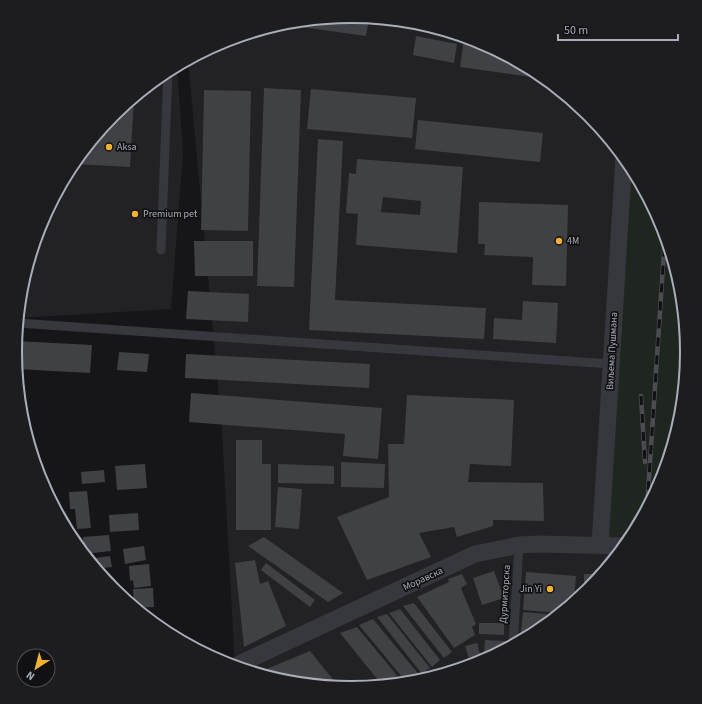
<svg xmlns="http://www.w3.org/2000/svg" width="702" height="704" viewBox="0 0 702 704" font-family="'Source Sans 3',sans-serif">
	<rect width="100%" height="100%" fill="#161618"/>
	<path fill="#222225" d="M351,16L417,23L480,42L538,73L589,115L624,157L600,545L615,557L588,590L537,631L479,663L416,682L351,688L285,681L235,666L222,430L188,60L223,41L286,22Z
		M177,66L183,153L171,309L18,318L22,286L41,223L72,165L114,114L165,73Z"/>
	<path fill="#1e261f" d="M631,166L662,224L681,287L687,352L680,418L661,481L630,539L615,557L600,545Z"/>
	<path fill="#404145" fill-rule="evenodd" d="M351,16L369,18L366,36L280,24Z
		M416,36L457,44L454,63L413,55Z
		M464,39L480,42L484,44L483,48L494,50L538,73L546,79L460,67Z
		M264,88L301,90L294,287L257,286Z
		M311,89L416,98L412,138L307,129Z
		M204,90L251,91L248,231L201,230Z
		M134,98L130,167L73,164L114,114Z
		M418,120L543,133L540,162L415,149Z
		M318,139L343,141L335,300L486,308L484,339L309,330Z
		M357,159L463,167L457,253L356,245L358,214L346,213L349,173L356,174ZM383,197L421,201L420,215L381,212Z
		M479,202L568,205L566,286L532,285L533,257L484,255L485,244H478Z
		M194,241H253V276H195Z
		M188,291L249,294L248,322L186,319Z
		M523,301L558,303L556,343L493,339L494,318L522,320Z
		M16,341L92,345L90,373L17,369L15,352Z
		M119,352L149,354L147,372L117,370Z
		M186,354L370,364L369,388L185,378Z
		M191,393L382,408L378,459L343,456L345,434L189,422Z
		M407,395L514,400L511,466L470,464L468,482L543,483L544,521L493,520V526L457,537L454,527L419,533L431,557L367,580L337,517L389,497L388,444H404Z
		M236,440H262V464H271V530H236Z
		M341,462L385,464L384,488L341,487Z
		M145,464L147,488L117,490L115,466Z
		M278,464L334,466V484L278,483Z
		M104,470L105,482L82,484L81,472Z
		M278,487L302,489L299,529L275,527Z
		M87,491L91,528L77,529L75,509H70L69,492Z
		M138,513L139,530L110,532L109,515Z
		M109,535L111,551L84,554L83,537Z
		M264,537L343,593L328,602L248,546Z
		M144,546L146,560L125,564L123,549Z
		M110,556L112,567L96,569L89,560V559Z
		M255,560L260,584L268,581L286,626L244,647L235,563Z
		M266,563L315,600L310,607L261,570Z
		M149,564L151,586L134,588L133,580L130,581L129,566Z
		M494,571L504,598L482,605L473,578Z
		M526,572L576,576L574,602L560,613L523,610Z
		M462,574L467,584L461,588L476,624L472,627L475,635L454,648L417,597L449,582L448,579Z
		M584,574H601L584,594Z
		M107,582H117V593L113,589Z
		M153,588L154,607L136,608L134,607L133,589Z
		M414,603L452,652L444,658L403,606Z
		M400,609L440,660L432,667L389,613Z
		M523,612L557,615L537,631L520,641Z
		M387,614L430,668L422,674L377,617Z
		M373,619L421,677L416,682L407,683L359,625Z
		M479,623H504V635L479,634Z
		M357,627L400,679L394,684L382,685L340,633Z
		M485,640L505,641V649L488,658V655L484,654Z
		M477,643L482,661L471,665L465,646Z
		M310,651L339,687L285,681L257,673Z
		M461,661L465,667L447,672Z"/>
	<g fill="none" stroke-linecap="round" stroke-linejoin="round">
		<path stroke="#37383d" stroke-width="9" d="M161,250L168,71
			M18,323L611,364
			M513,645L519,545"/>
		<path stroke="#37383d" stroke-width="17" d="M600,545L624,157
			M235,666L475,554L519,545L539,544L624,546"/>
		<defs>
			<path id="rail" d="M641,396L645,462
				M647,508L665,236"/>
		</defs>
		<use href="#rail" stroke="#4a4c52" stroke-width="4.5"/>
		<use href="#rail" stroke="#111113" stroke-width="3" stroke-dasharray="9" stroke-linecap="butt"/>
	</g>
	<g fill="#f2b134" stroke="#111113" stroke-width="1.5">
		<circle cx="109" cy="147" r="4"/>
		<circle cx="135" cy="214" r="4"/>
		<circle cx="559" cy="241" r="4"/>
		<circle cx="550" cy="589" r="4"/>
	</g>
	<g text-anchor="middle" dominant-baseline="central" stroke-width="3.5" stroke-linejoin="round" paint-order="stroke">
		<g font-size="10" fill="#a8adb8" stroke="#111113" text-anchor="start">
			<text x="117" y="147">Aksa</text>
			<text x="143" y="214">Premium pet</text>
			<text x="567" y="241">4M</text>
			<text x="542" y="589" text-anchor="end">Jin Yi</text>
		</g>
		<g font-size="10" fill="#a8adb8" stroke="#111113">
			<text transform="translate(612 351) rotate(-87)">Виљема Пушмана</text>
			<text transform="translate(423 579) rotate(-25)">Моравска</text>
			<text transform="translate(505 594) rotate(-86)">Дурмиторска</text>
		</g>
	</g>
	<path d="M0 0H702V704H0ZM22 352a329 329 0 1 1 658 0a329 329 0 1 1-658 0Z" fill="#1d1d20" fill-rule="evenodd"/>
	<path fill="none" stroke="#a8adb8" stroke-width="2" d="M22 352a329 329 0 1 1 658 0a329 329 0 1 1-658 0Z"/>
	<g transform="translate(36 668) rotate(216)"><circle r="19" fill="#111113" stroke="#4d4f55"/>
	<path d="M0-3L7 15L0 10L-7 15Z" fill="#f2b134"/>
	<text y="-6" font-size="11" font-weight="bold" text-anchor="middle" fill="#a8adb8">N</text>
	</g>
	<path d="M558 34v6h120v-6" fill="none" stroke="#a8adb8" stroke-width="2"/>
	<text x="564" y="34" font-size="12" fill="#a8adb8" stroke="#111113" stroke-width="3" paint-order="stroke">50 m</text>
</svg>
